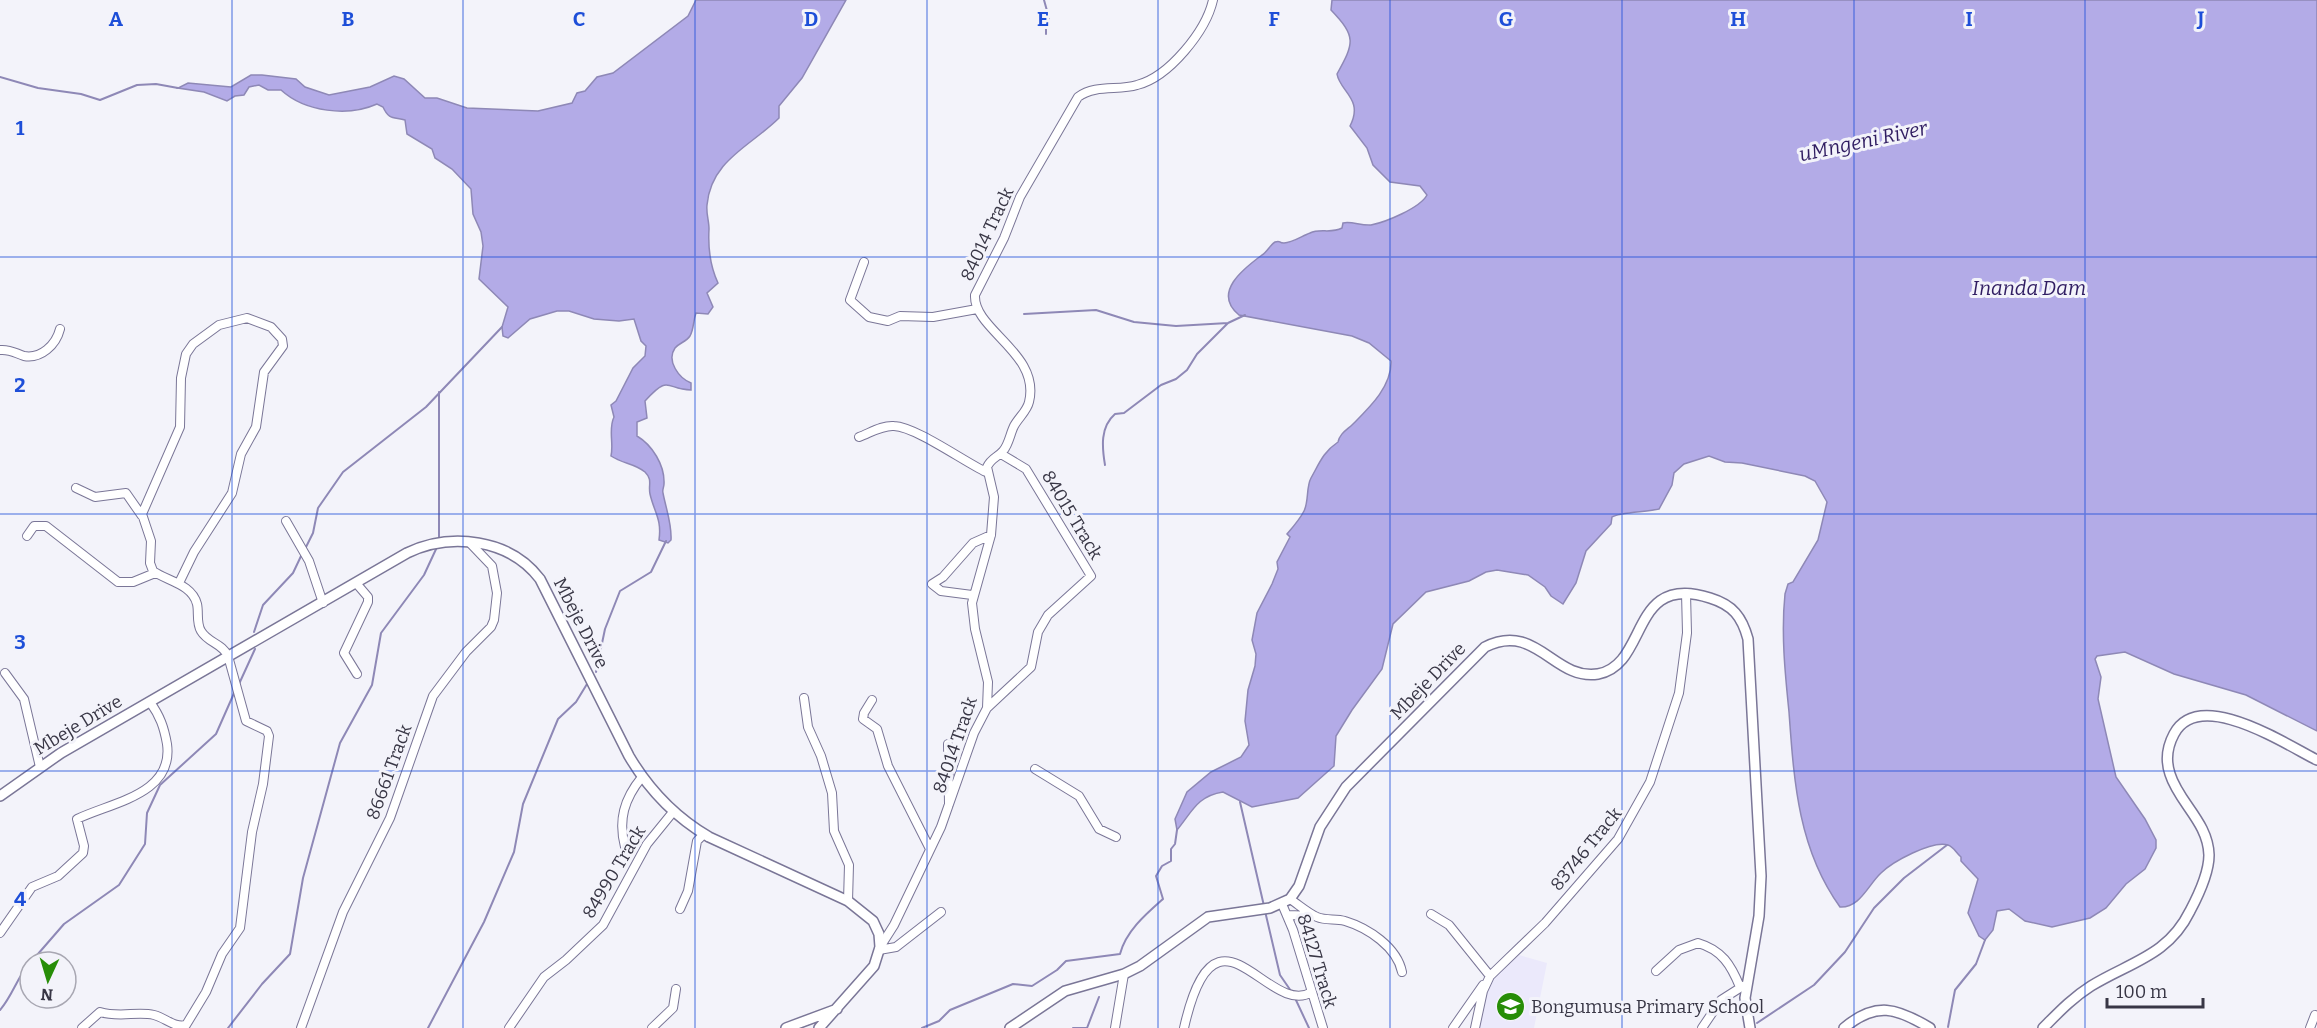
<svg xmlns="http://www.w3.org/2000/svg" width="2317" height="1028" viewBox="0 0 2317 1028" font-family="Bitter,serif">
	<rect width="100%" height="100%" fill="#f3f3fa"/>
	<path fill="#ebe9fb" d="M1519,955L1547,963L1534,1028H1478L1486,985Z"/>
	<path fill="#b3abe7" stroke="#8e88b6" stroke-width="1.5" d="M696,0H846L802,78L779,106V118C751,146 711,160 707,205C706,213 709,221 709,229C708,247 710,266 718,283L707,293L713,307L708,314L696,313C693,321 694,329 690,336C686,342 679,343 675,348C666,361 679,378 691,383V390C666,390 670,373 645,401L647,418L637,422V436C652,445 665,465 664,484C664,487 662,490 663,493C666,509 672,524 671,540L668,543L659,540C662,519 654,512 650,494C648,485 653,480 645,472C634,463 623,464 611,456C614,443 608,429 614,417L611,405L616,401L633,368L645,356L646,346L641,341L634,319L619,321L594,319L569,311H557L530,319L508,338L503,336L502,327L508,307L479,279L483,246L481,232L473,214L471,189L452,169L435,158L432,149L407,134L405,120C393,117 389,120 383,107L377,104C348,117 305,112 281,90H268L259,85L249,87L244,95L235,96L227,101L204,92L178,88L188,83L231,87L251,75H262L296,79L305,87L329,95L370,87L394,76L404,79L425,98H437L467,108L538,111L572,103L577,93L585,91L597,77L613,73L688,16Z
		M1332,0H2317V731L2246,695L2174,674L2125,652L2097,656L2095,659L2101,677L2098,699L2116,777L2145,819L2156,840V848L2145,869L2126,884L2106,908L2090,918L2052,927L2025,921L2009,909L1997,911L1993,930L1985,940L1979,936L1968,913L1978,879L1961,861V857C1956,853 1954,847 1948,845C1932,840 1892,862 1881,873C1868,885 1860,908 1840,907C1798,849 1794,781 1789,712C1785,673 1781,633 1785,594L1788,584L1793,582L1818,540L1827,502L1815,481L1805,476L1742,463L1725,462L1709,456L1684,464L1674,473L1672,485L1659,509C1648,512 1619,512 1612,517L1611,524L1586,551L1576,583L1563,604L1551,596L1545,587L1528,575L1497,570L1486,572L1469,581L1426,592L1393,624L1382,669L1352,710L1336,736L1334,766L1298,798L1252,807L1223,792C1197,796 1192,812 1177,830L1175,819L1187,792L1211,772L1241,757L1249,745L1245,721L1248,690L1255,666L1256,654L1252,640L1257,613L1272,584L1278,569L1277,562L1290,537L1287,534C1293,527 1300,519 1304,511C1309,501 1306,487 1311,478C1319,464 1323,452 1338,442C1340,433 1347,430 1353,424C1370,407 1392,386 1391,361L1369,343L1352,336L1239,315C1212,293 1243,269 1262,255C1267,252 1271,244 1275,242C1281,240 1278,243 1284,243C1292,243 1302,236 1310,233C1320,228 1331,234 1342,228L1343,223C1352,221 1361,226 1371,225C1386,222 1420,208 1427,195L1420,186L1390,182L1373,165L1367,148L1350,126C1364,99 1340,92 1337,74C1354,43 1357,37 1331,10Z"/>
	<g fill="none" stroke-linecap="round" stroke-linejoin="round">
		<path stroke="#8e88b6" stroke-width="2" d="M1044,0L1049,18L1046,24V34
			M0,77L38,88L81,94L100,100L137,85L156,84L178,88
			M1024,314L1096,310L1134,322L1176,326L1228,323L1245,315
			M1105,465C1102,447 1100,427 1115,414L1124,413L1161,385L1176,379L1187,370L1197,354L1228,323
			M439,541V392
			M305,549L313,533L318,508L343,472L426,407L502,327
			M254,632L263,605L293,573L302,554
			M596,672L605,629L620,591L651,572L666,541
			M239,684L255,649
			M1240,802L1264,906
			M1265,911L1280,975L1291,991
			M31,962L64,924L119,885L145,844L147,813L160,785L216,734L235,691
			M1295,998L1309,1028
			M0,1010C13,995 17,977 30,963
			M1757,1023L1814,985L1845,952L1874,908L1904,878L1947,845
			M1948,1027L1955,990L1976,964L1985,940
			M228,1028L262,984L290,954L303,878L340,743L372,685L381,633L424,575L437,547
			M428,1028L484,922L514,852L523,804L558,719L576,702L587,684
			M922,1028L939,1021L950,1010L1013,984L1032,986L1057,970L1066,961L1120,954C1126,931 1146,914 1163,899L1156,876L1162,866L1171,861V849L1175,844L1177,830
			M1073,1028H1087L1099,997"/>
		<defs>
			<path id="minor" d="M864,262L850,300L869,317L888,321L900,316L933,317L977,309
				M0,350C10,349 15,353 24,356C41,359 56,345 60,329
				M859,437C870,433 882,425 894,426C916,427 963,461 986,472
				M76,488L95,497L126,493L142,516
				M286,521L309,561L323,603
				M27,536L34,526H46L118,582H133L155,573
				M356,583L368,597V602L344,653L357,674
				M972,595L941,591L932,584L943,577L973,543L991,535
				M5,673L24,699L40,767
				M804,698L808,727L821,756L832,793L834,831L849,865L848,901
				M872,700L864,713L863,719L877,729L888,766L930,849
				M987,708L1031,667L1038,632L1048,615L1091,576L1026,469L1001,454
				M948,744L949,804
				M1035,769L1079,796L1099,829L1116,837
				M625,847C618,820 624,799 642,777
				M1290,899C1299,905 1308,913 1317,917C1326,921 1336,918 1345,921C1368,928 1397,947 1402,972
				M1282,904L1293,930L1323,1028
				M680,909L688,891L697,841L704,834
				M1431,914L1449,925L1490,976
				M1288,915L1315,916
				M0,933L32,887L58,876L83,853L84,846L77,819C113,802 174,794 167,744C164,727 160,716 150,702
				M880,947L894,925L941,827L974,733L987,708L988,682L975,629L972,603L991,535L994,497L987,467C991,458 998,457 1003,451C1009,444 1010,434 1014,426C1019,417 1027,411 1029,402C1041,353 973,330 975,295L1004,238L1020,197L1078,97C1096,84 1118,91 1137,85C1169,77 1206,31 1213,0
				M879,950L896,947L941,912
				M1656,971L1679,950L1698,943C1722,950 1731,965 1740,987
				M82,1028L100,1012C120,1018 137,1011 154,1015C166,1018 174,1028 186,1025L206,992L222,954L240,928L252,832L263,784L269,736L267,731L246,721L228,656C222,643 208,643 201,631C196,623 199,612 197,604C192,584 167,581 153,571L150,563L151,541L142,514L180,427L181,378L186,354L193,344L219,325L247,318L271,327L282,339L283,346L264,372L256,427L241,454L232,493L194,552L179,583
				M301,1028L343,912L390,818L433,696L466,652L491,627L494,620L497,593L492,566L470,543
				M509,1028L544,977L566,960L603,925L647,844L673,812
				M652,1028L673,1008L676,989
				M1115,1028L1124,974
				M1184,1028C1216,886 1267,1019 1312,992
				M1453,1028L1483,985
				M1475,1028L1483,991L1490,976L1545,923L1618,839L1650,782L1679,693L1687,633L1686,593
				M1702,1028L1721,1000L1743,986
				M2310,1028L2315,1015"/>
			<path id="tertiary" d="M0,796L61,753L407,553C451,532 510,539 540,579L629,756C649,790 675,817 709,837L848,901L873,921L879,934L880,947L874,966L819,1028
				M786,1028L837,1009
				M1010,1028L1065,991L1124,974L1140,966L1208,917L1270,908L1290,899L1299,886L1320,827L1346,787L1485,647C1536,621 1554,681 1598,674C1649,665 1629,572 1710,598C1733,605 1742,617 1748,639L1761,876L1759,916L1745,998L1750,1028
				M1844,1028C1876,1001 1897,1008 1930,1028
				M2043,1028C2058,1013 2072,998 2091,986C2130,962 2168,956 2190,911C2198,896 2209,872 2209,855C2208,822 2179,803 2170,774C2165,759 2167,747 2174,734C2199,687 2285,744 2317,760"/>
		</defs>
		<use href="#minor" stroke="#7a7697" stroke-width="10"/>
		<use href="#tertiary" stroke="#7a7697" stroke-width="12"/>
		<use href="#minor" stroke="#fff" stroke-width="8"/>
		<use href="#tertiary" stroke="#fff" stroke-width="9"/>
	</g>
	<path fill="none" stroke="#1d4ed8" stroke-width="1.5" stroke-opacity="0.55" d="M232,0V1028M463,0V1028M695,0V1028M927,0V1028M1158,0V1028M1390,0V1028M1622,0V1028M1854,0V1028M2085,0V1028M0,257H2317M0,514H2317M0,771H2317"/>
	<defs>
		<symbol id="school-disc" viewBox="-11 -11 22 22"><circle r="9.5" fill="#278d07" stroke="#f3f3fa"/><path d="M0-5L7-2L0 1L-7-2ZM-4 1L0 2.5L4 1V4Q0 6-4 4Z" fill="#fff"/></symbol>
	</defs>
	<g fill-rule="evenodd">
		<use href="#school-disc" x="1494" y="990" width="33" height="33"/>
	</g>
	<g text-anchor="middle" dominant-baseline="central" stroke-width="6" stroke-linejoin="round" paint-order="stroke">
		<g font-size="18" fill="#383645" stroke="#f3f3fa">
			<text transform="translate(987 234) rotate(-65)">84014 Track</text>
			<text transform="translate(1072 515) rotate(59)">84015 Track</text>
			<text transform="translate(581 623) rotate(63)">Mbeje Drive</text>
			<text transform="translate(1428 681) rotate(-46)">Mbeje Drive</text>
			<text transform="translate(78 725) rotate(-31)">Mbeje Drive</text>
			<text transform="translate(955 745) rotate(-71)">84014 Track</text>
			<text transform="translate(389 772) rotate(-70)">86661 Track</text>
			<text transform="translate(1586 849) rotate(-51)">83746 Track</text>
			<text transform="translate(614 872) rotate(-59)">84990 Track</text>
			<text transform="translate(1317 961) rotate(73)">84127 Track</text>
		</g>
		<g font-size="18" fill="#383645" stroke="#f3f3fa" text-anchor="start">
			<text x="1531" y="1007">Bongumusa Primary School</text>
		</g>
		<g font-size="20" font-style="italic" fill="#301d62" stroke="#f3f3fa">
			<text transform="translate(1863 141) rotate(-12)">uMngeni River</text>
			<text x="2029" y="288">Inanda Dam</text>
		</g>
	</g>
	<g font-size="20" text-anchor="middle" font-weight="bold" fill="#1d4ed8" stroke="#f3f3fa" stroke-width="6" stroke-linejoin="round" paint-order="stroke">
		<text x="116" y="26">A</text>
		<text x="348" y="26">B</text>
		<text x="579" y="26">C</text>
		<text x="811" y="26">D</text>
		<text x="1043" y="26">E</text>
		<text x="1274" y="26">F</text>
		<text x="1506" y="26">G</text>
		<text x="1738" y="26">H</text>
		<text x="1969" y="26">I</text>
		<text x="2201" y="26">J</text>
		<text x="20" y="135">1</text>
		<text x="20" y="392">2</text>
		<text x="20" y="649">3</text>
		<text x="20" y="906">4</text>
	</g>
	<g transform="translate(48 980) rotate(184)"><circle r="28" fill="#f3f3fa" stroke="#a8a7b2" stroke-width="1.5"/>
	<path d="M0-4.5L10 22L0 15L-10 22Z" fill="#278d07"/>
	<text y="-9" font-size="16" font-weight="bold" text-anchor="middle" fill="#383645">N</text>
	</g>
	<path d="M2107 998v9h96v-9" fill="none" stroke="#383645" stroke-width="3"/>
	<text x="2116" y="998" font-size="18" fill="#383645" stroke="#f3f3fa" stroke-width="4.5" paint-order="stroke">100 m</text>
</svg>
